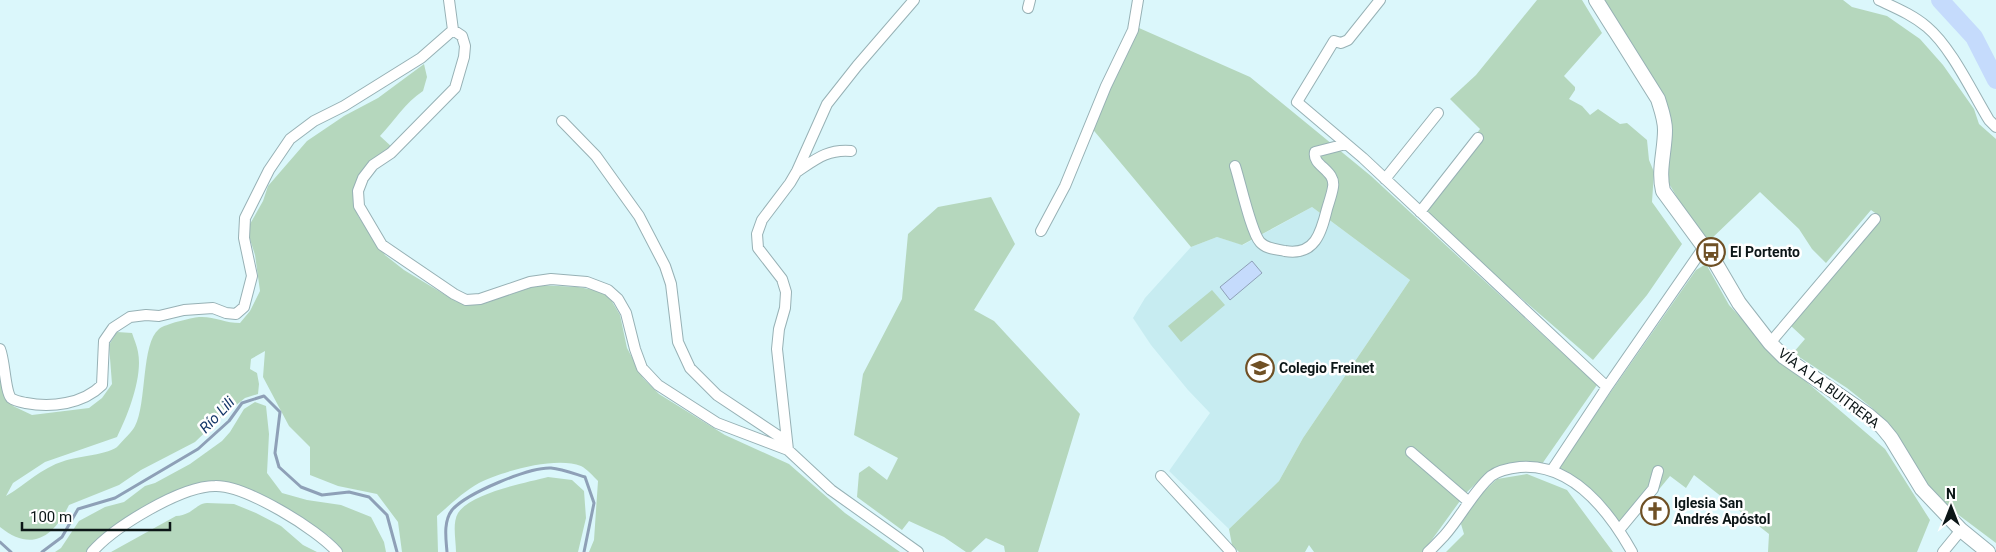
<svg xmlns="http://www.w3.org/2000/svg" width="1996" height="552" viewBox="0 0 1996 552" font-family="Roboto,sans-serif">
	<rect width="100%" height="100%" fill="#dbf7fb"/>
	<path fill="#c7ecf1" d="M1312,207L1410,280L1303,438L1279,481L1229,529L1169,471L1210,413L1188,390L1151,345L1133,318L1145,298L1191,247L1217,237L1243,245Z"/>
	<path fill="#b5d7bd" d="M1537,0H1582L1602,33L1564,76L1575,87V90L1569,99L1582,106L1590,115L1598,109L1620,124L1627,123L1647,140L1649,160L1654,172L1652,202L1682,244L1647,295L1593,360L1419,210L1480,129L1450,99L1476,75Z
		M1604,0H1843L1852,7L1887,16L1920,39L1943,65L1974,109L1979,124L1996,139V543L1940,501L1909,461L1890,426L1872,408L1847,388L1793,353L1805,339L1791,326L1878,215L1871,210L1826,263L1812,249L1799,229L1760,192L1709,241L1687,214L1668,182L1666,157L1673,130L1666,108Z
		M1139,28L1250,77L1371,176L1597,385L1542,464L1516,463L1489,471L1465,494L1423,552H1314L1309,545L1305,552H1239L1232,545L1229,529L1279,481L1303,438L1410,280L1312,207L1242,245L1217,237L1191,247L1090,126Z
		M424,64L427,77L423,91C405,103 395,120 380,136L393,148L377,159L356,204L358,216L385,255L404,270L457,302L485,303L538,285L578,287L600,291L610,298L620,315L627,348L643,378L659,394L725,435L789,464L845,513L900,552H589L594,540L598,481C593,476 587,469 581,466C556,456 503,471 479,483C464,491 450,505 437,516L438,552H402L398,522L377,494L338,486L310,475V447L289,426L263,377L265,351L251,359L250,369L257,373L259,384L258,394L245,398L218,420L195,442L141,470L119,485L69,505C53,538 31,552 0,527V379L13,406L32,415L89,408L102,398L112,384L109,345L117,332L132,333C134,339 137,346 138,352C143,377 128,415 117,437L45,462L13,483L6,496C25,485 41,468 64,461C75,457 111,454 118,446C122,441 133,431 135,426C147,404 141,343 159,329C165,324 191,318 199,317C214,316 225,323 240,323L250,311L260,291L255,255L249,236L250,224L263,201L268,186L307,141L344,116L378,98Z
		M991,197L1015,244L974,310L994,321L1080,414L1038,552H1005L1004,546L986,538L971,552H966L944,537L909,521L902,530L857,497L859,473L869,466L887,480L898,458L854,435L863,374L902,299L908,234L938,207Z
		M1706,264L1729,305L1774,354L1885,449L1930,520L1917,552H1768L1769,534L1694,475L1686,488L1670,476L1623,533L1557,469L1696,270Z
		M1212,290L1225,305L1181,342L1168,326Z
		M255,402L266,406L269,434L267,473L282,493L307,500L341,505L371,517L384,542L386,552H342L329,536L298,516L266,500L210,487L125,519L101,536L88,552H55L61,548L79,521L105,507L124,502L145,486L155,483L190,464L222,441L230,432L244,409Z
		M1527,474L1567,490L1613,552H1446L1464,534L1461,524L1475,500L1497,479Z
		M548,477L572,480L584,491L586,518L578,552H456C456,541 452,523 458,513C471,493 525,483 548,477Z
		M207,503L234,504L256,513L281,526L303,545L317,552H111L176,516C193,515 195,504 207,503Z"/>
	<path fill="#c5dbfc" stroke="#8ea0b7" d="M1252,261L1262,273L1230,300L1220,287Z"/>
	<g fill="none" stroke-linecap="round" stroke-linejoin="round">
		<path stroke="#8ea0b7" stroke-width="3" d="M0,542L11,552
			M42,552L62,537L78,509L115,498L198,449L229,421L242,403L264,396L280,412L275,453L279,467L301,487L322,495L349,492L369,497L387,515L397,552
			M447,552C446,539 443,522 452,510C467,493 529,467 551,468C562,469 575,474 585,477L594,503L584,552"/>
		<path stroke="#c5dbfc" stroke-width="18" d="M1940,0L1974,37L1996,80"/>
		<defs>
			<path id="street" d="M449,0L453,30L462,36L465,46L464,57L455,88L391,153L373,165L363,178L358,191L359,206L382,245L454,294L466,300L480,299L530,282L551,279L587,282L608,290L618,299L626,313L635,349L642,368L658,385L717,423L788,450L831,490L918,552
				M1380,0L1348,40L1341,43L1334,41L1297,102L1363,158L1607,387
				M1879,0C1896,8 1913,15 1927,27C1951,47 1972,92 1989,120L1996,127
				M1028,8L1030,0
				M562,121L596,156L639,216L665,266L671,284L678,342L690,368L717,395L786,441
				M1235,166C1240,181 1251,232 1260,242C1266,249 1276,249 1285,251C1315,256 1321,233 1327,209C1329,202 1332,194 1333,187C1336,170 1312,166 1315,152L1346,144
				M798,171C816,159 828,149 851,151
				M1385,179L1438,113
				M1420,212L1478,138
				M1041,231L1065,186L1106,86L1133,30L1138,0
				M1770,343L1875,219
				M0,349C5,361 5,391 11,398C15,401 21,402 26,403C51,408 83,404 102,385L104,341L113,328L130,317L146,315L159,316L184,310L213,308L226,313L236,314L244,307L252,276L244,238L245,218L269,170L290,139L314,121L344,106L421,58L453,30
				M788,450L777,349L779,329L785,308L786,292L782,279L758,248L757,234L762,220L790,183L797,171L827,104L857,66L914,0
				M1411,452L1469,502
				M1552,470L1607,387L1704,247
				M1161,476L1231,552
				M1619,530L1653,489L1658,471
				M92,552C114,527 181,486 215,486C245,485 317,529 337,552
				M1428,552C1434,547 1439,541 1444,536C1461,517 1472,493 1491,476C1499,470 1511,468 1520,467C1572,463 1609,511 1632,552
				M1943,552L1961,530"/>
			<path id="secondary" d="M1596,0L1658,99C1661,109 1665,119 1665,130C1665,151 1658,170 1663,191L1715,262L1739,303L1770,343L1784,357L1868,415L1882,427L1891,438L1922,489L1961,530L1988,552"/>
		</defs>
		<use href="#street" stroke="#97b1b5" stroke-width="12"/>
		<use href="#secondary" stroke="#97b1b5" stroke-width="16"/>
		<use href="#street" stroke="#fff" stroke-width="10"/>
		<use href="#secondary" stroke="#fff" stroke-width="14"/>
	</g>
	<defs>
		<symbol id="bus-ring" viewBox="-11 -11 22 22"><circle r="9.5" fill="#fff" stroke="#6f5025" stroke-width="1.5"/><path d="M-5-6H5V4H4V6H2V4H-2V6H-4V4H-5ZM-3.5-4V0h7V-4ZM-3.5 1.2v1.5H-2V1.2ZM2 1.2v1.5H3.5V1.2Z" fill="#6f5025"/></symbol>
		<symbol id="school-ring" viewBox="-11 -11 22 22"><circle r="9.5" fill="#fff" stroke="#6f5025" stroke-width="1.5"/><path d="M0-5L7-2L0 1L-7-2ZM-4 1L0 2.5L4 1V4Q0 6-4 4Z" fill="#6f5025"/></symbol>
		<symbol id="church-ring" viewBox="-11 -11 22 22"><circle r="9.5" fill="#fff" stroke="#6f5025" stroke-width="1.5"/><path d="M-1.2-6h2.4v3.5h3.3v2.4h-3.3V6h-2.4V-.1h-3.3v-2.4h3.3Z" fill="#6f5025"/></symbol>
	</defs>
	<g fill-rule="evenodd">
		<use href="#bus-ring" x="1695" y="236" width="32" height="32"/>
		<use href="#school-ring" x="1244" y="352" width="32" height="32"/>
		<use href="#church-ring" x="1639" y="495" width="32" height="32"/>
	</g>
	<g text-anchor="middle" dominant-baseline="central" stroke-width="5" stroke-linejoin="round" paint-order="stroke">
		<g font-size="14" font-weight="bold" fill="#0c1617" stroke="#fff" text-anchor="start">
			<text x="1730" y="252">El Portento</text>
			<text x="1279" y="368">Colegio Freinet</text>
			<text x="1674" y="503">Iglesia San<tspan x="1674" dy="16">Andrés Apóstol</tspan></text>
		</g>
		<g font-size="14" fill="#0c1617" stroke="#fff">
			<text transform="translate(1829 388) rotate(37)">VÍA A LA BUITRERA</text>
		</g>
		<g font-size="15" font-style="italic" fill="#17386a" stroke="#fff">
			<text transform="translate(217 415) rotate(-46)">Río Lili</text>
		</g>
	</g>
	<g transform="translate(1951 507)" stroke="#ffffff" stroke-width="4" paint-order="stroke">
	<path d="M0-4L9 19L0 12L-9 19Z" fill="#0c1617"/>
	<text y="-8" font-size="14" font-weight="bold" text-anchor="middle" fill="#0c1617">N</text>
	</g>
	<path d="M22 522v8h148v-8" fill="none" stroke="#0c1617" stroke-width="2.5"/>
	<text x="30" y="522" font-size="15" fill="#0c1617" stroke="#ffffff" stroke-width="4" paint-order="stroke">100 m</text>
</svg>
